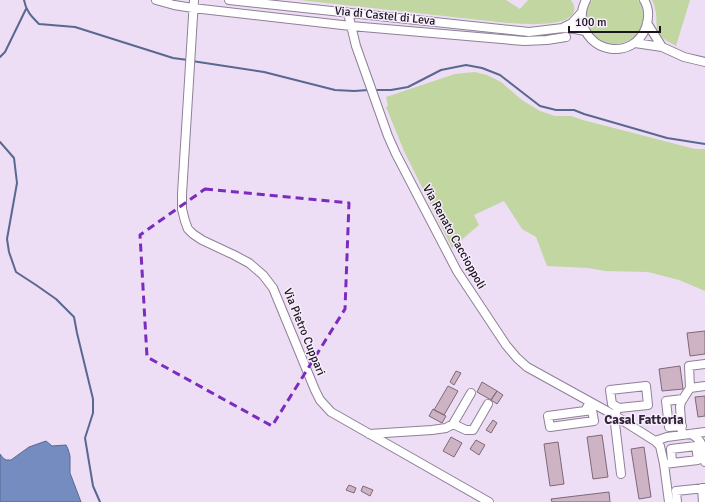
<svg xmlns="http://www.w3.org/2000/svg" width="705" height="502" viewBox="0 0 705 502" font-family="Signika,sans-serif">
	<rect width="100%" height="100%" fill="#eddef6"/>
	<path fill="#c1d6a1" d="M299,0H506L520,9L528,0H571C574,4 575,7 574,11C570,28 521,24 507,23Z
		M592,0H638C640,3 642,6 642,8C653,43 599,60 588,24C585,16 587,6 592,0Z
		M652,0H690L676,46C671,43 664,40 660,35C655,28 657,20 656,13C655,8 654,4 652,0Z
		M475,72L487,75L501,82L522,100L540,111L555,116H571L583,120L695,149H705V291L679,280L648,272L605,271L588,268L547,266L536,237L522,229L504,201L474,215L479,225L452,248L404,151L386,107L388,106L386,97L455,74Z"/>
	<path fill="#748cc0" stroke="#59688f" d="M46,441L52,446L66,445L68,449L70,456V473L81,502H0V454L3,458L6,460H11L29,447Z"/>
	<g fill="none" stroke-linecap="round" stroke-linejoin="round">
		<path stroke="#59688f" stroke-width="2" d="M24,0C26,11 31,16 39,24L75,27L173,58L188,60
			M0,57L5,52L26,9
			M192,61L264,72L335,90L354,91L369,90
			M375,90H391L408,87L441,70L466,65L482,68L500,75L540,106L556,110H574L584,114L667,138L705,144
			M0,142L14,158L17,183L7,239L9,252L16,272L36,285L56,299L74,317L77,333L93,399V413L85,438L93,486L100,502"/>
	</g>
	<path fill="#cdb3c3" stroke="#7f6877" d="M705,331V354L690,356L687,333Z
		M680,366L683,389L662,391L659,369Z
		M456,371L461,373L454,385L450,382Z
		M482,382L497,391L491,400L477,392Z
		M448,386L458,391L444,415L434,410Z
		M497,391L503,395L497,404L491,400Z
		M705,396V416L698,417L695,397Z
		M433,409L446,416L442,423L429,416Z
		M493,420L497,423L491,433L486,430Z
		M602,435L608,477L593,479L587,437Z
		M451,437L462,443L454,457L443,451Z
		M476,440L485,445L479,455L470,449Z
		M558,442L564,484L550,486L544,444Z
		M644,447L651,497L639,499L631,449Z
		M349,485L356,488L354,493L346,490Z
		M363,486L373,490L370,496L361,491Z
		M609,492L610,502H552L551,499Z"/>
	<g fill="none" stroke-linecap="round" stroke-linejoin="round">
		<defs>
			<path id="minor" d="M156,0L174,5L193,8L351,26L524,41L547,40L566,37
				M194,0L182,194V209L185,221L188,229L193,234L202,240L234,255L249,263L263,275L273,288L315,390L320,400L331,412L489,502
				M229,0L529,32L563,28L575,29L585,31
				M586,0C583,6 581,11 582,18C585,54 634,61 646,27C649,18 649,8 644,0
				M348,13L356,46L388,136L396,154L457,271L506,345L517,358L527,367L614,415L655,441L660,446L664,464L669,502
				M647,23L662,47
				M564,27L572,23L581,13
				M635,43L662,47L684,57L705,62
				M646,386L648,405L619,408L612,404L610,390Z
				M690,388L705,386
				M585,411L592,410L594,421L550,427L548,416L585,411L590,402
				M616,412L614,415L621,474
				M453,424L466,430H473L488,404
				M682,426L669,427L666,401L683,399
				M369,434L432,430L446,428L453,424L471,393
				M691,434C704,441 703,449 705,462
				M682,435L680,407L681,402L690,388L689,366L705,364
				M655,441L667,437L705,432
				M664,464L698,460L696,446L671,449L672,463
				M702,488L703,502
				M677,502L676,491L705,488"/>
		</defs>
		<use href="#minor" stroke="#8e8097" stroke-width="10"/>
		<use href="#minor" stroke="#fff" stroke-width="8"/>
	</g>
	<path fill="none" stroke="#7b2cbf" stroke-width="3" stroke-dasharray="8 5" stroke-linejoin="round" d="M205,189L349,203L345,309L272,426L147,357L140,235Z"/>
	<g text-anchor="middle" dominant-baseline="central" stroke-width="3" stroke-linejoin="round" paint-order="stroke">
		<g font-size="12" fill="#1a151d" stroke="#f7edfc">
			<text transform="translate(385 16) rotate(6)">Via di Castel di Leva</text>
			<text transform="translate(454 237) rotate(61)">Via Renato Caccioppoli</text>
			<text transform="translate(304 332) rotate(68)">Via Pietro Cuppari</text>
		</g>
		<g font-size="13" font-weight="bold" fill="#322639" stroke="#f7edfc">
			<text x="644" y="420">Casal Fattoria</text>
		</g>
	</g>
	<path d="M569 26v6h91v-6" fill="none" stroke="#1a151d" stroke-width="2"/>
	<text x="575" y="26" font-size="12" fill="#1a151d" stroke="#f7edfc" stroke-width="3" paint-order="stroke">100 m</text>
</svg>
